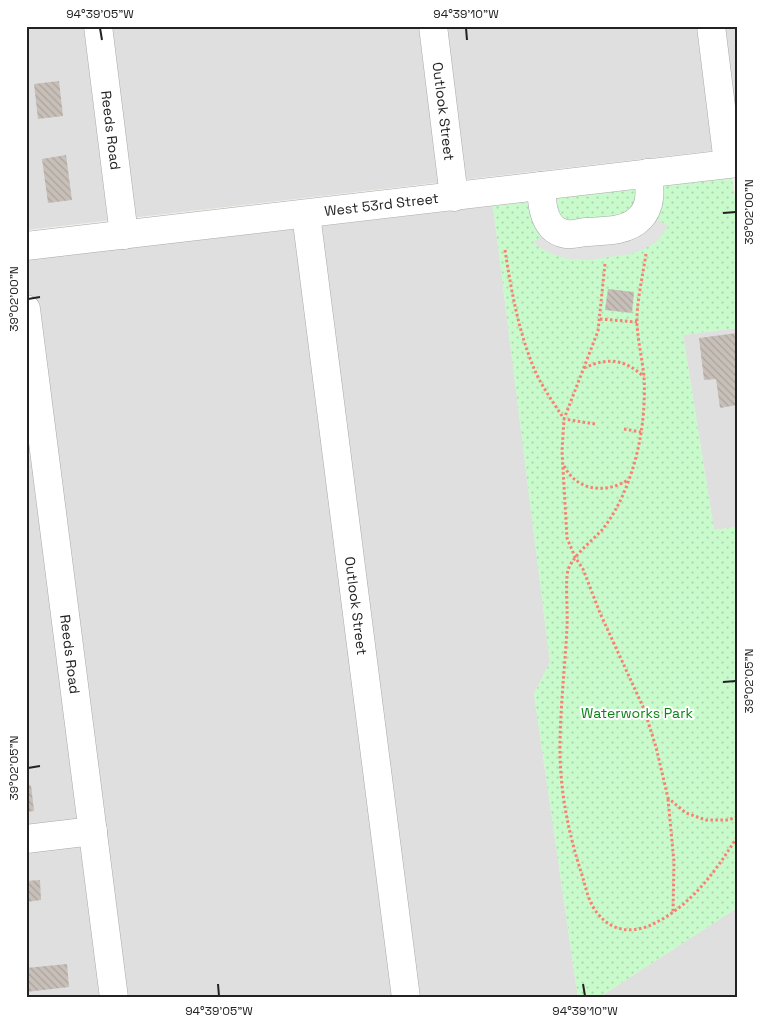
<svg xmlns="http://www.w3.org/2000/svg" width="763" height="1024" viewBox="0 0 763 1024" font-family="'Space Grotesk',sans-serif">
	<defs>
		<pattern id="park-dots" width="8" height="8" patternUnits="userSpaceOnUse" patternTransform="scale(1.25)"><rect width="8" height="8" fill="#c8facc"/><path d="M2 2h.1M6 6h.1" fill="none" stroke="#acd6af" stroke-width="1.8" stroke-linecap="round"/></pattern>
		<pattern id="building-back-hatch" width="6" height="6" patternUnits="userSpaceOnUse" patternTransform="scale(1.25)"><rect width="6" height="6" fill="#c7bfb8"/><path d="M-1 5l2 2M0 0l6 6M5-1l2 2" fill="none" stroke="#aba49e"/></pattern>
	</defs>
	<rect width="100%" height="100%" fill="#f2efe9"/>
	<path fill="#e0dfdf" d="M26,26H737V148L26,230Z
		M493,206L550,662L534,694L578,998H26V260Z
		M737,328V527L714,530L683,335Z
		M737,908V998H598Z"/>
	<path fill="url(#park-dots)" d="M732,178L737,211V328L683,335L714,530L737,527V908L598,998H578L534,694L550,662L493,206Z"/>
	<path fill="#e2e2e2" d="M639,204L668,227L656,242L642,250L630,254L589,260L568,259L549,253L533,243L563,219L572,223L618,219Z"/>
	<path fill="url(#building-back-hatch)" d="M59,81L63,116L38,119L34,84Z
		M66,155L72,200L48,203L42,159Z
		M608,289L634,292L632,313L605,310Z
		M737,333V405L720,408L716,379L704,380L699,338Z
		M31,785L34,811L26,812V786Z
		M40,880L41,900L26,902V881Z
		M67,964L69,987L26,992V968Z"/>
	<g fill="none" stroke-linecap="round" stroke-linejoin="round">
		<defs>
			<g id="minor">
				<path id="s1" d="M98,26L124,235"/>
				<path id="s2" d="M433,26L454,197"/>
				<path d="M711,26L728,163"/>
				<path d="M541,186C542,200 542,216 552,227C555,230 561,233 566,234C571,235 579,233 585,232C603,231 627,232 640,218C652,206 650,189 648,173"/>
				<path id="s3" d="M306,214L406,998"/>
				<path id="s4" d="M26,246L737,163"/>
				<path id="s5" d="M26,309L114,998"/>
				<path d="M26,839L93,831"/>
			</g>
		</defs>
		<use href="#minor" stroke="#a9a9a9" stroke-width="29"/>
		<path stroke="#fa8072" stroke-width="3" stroke-dasharray="2.5 2.5" stroke-linecap="butt" d="M505,250C511,289 518,329 533,366C540,384 553,402 564,419L595,424
			M646,254C643,274 636,305 637,324C638,341 642,359 644,376C645,394 644,415 641,433C636,465 623,504 602,530C591,542 574,554 568,570C565,581 568,613 567,627C565,668 560,708 560,749C560,793 569,836 583,878C586,890 590,905 598,914C614,934 637,933 657,922C693,903 716,871 737,837
			M605,264L598,331L564,419L562,451L567,538L575,557L583,569L600,613L644,709L656,747L668,798L686,813L706,820H728L737,817
			M600,319L637,322
			M584,368C608,357 625,359 644,377
			M624,429L641,432
			M564,466C577,491 605,494 628,480
			M668,799L674,862L673,912"/>
		<use href="#minor" stroke="#fff" stroke-width="28"/>
	</g>
	<path fill="none" stroke="#222" stroke-width="2" d="M100,28L102,40M466,28L467,40M723,213L736,212M28,299L40,297M723,682L736,681M28,768L40,766M218,984L219,996M583,984L585,996"/>
	<g text-anchor="middle" dominant-baseline="central" stroke-width="4" stroke-linejoin="round" paint-order="stroke">
		<g font-size="14" fill="#222" stroke="#fff">
			<text stroke="none"><textPath href="#s2" startOffset="86">Outlook Street</textPath></text>
			<text stroke="none"><textPath href="#s1" startOffset="105">Reeds Road</textPath></text>
			<text stroke="none"><textPath href="#s4" startOffset="358">West 53rd Street</textPath></text>
			<text stroke="none"><textPath href="#s3" startOffset="395">Outlook Street</textPath></text>
			<text stroke="none"><textPath href="#s5" startOffset="348">Reeds Road</textPath></text>
		</g>
		<g font-size="14" fill="#0c8416" stroke="#fff">
			<text x="637" y="713">Waterworks Park</text>
		</g>
	</g>
	<rect width="763" height="1024" fill="none" stroke="#ffffff" stroke-width="55"/>
	<rect x="28" y="28" width="708" height="968" fill="none" stroke="#222" stroke-width="2"/>
	<g font-size="12" text-anchor="middle" fill="#222">
		<text x="100" y="18">94°39'05"W</text>
		<text x="466" y="18">94°39'10"W</text>
		<text transform="translate(749 212) rotate(-90)" y="4">39°02'00"N</text>
		<text transform="translate(14 299) rotate(-90)" y="4">39°02'00"N</text>
		<text transform="translate(749 681) rotate(-90)" y="4">39°02'05"N</text>
		<text transform="translate(14 768) rotate(-90)" y="4">39°02'05"N</text>
		<text x="219" y="1015">94°39'05"W</text>
		<text x="585" y="1015">94°39'10"W</text>
	</g>
</svg>
